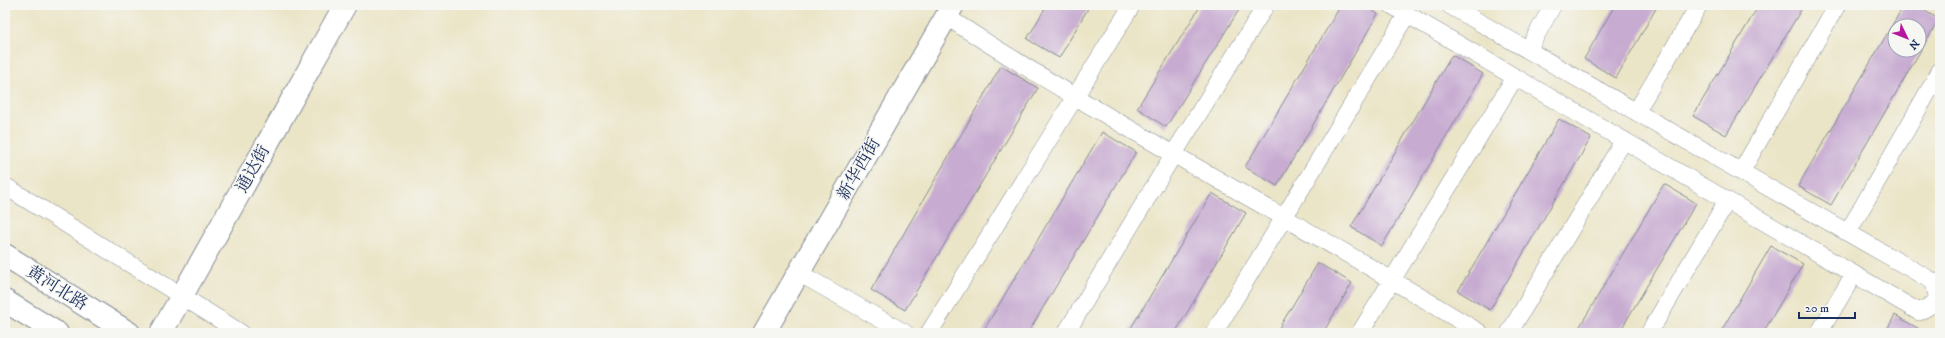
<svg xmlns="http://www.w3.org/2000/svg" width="1945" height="338" viewBox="0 0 1945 338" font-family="'IM FELL DW Pica','Noto Serif SC',serif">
	<rect width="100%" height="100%" fill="#f6f6f2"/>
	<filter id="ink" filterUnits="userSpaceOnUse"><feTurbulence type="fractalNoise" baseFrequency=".025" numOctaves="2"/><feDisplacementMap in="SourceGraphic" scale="8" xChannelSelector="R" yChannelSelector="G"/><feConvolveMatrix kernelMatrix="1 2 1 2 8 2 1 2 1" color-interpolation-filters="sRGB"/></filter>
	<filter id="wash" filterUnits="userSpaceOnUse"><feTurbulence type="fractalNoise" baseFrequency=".012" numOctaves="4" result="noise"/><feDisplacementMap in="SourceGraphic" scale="16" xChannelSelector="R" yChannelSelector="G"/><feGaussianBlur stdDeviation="0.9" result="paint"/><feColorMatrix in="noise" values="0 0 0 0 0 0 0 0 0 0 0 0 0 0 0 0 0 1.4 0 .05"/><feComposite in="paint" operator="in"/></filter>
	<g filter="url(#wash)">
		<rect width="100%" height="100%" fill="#ebe5c7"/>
		<g id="blocks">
			<path fill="#c7abd1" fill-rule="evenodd" d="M1047,5H1090L1059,58L1027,39Z
				M1201,5H1242L1166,127L1137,108Z
				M1341,5H1363L1378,14L1277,186L1245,167Z
				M1615,5H1658L1616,78L1584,59Z
				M1759,5H1804L1726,135L1693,116Z
				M1904,5H1914L1939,19L1831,205L1798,186ZM1895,26H1919V50H1895Z
				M1452,55L1483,74L1382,246L1351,227Z
				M1001,66L1038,88L905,310L871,290Z
				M1559,119L1591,138L1490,310L1458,291Z
				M1102,132L1136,152L1028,333H982Z
				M1664,184L1696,203L1619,333H1576Z
				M1212,193L1246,213L1175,333H1128Z
				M1771,246L1803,264L1763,333H1720Z
				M1318,263L1352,283L1323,333H1276Z
				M1895,315L1926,333H1885Z"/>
		</g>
	</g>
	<g filter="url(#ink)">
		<use href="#blocks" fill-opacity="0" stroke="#838a92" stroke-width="1"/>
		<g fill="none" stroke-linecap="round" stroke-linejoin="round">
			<defs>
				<path id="street" d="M1391,5L1919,312L1938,301L1934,282L1449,5
					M947,17C1120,130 1304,224 1480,333
					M1528,50L1553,5
					M1636,112L1699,5
					M1741,172L1837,5
					M5,186L241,333
					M1848,232L1940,71
					M799,273L905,333
					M929,333L1132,5
					M1066,333L1173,155L1266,5
					M1214,333L1407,14
					M1360,333L1515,77
					M1509,333L1624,140
					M1649,333L1727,201
					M1819,333L1854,274"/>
				<path id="secondary" d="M161,333L345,5
					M764,333L953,5"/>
				<path id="primary" d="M5,255L129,333
					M5,301L57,333"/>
			</defs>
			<use href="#street" stroke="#838a92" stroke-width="18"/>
			<use href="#secondary" stroke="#838a92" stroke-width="24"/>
			<use href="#primary" stroke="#838a92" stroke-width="24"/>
			<use href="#street" stroke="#fff" stroke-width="17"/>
			<use href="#secondary" stroke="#fff" stroke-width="22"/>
			<use href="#primary" stroke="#fff" stroke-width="22"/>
		</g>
	</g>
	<g text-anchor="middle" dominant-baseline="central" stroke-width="3" stroke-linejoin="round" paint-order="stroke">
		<g font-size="17" fill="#1b2f5e" stroke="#f6f6f2">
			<text transform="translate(253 169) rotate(-61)">通达街</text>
			<text transform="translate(859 169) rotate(-60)">新华西街</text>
			<text transform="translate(57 288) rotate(32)">黄河北路</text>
		</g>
	</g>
	<rect width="1945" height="338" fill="none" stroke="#f6f6f2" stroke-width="20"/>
	<g transform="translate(1907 38) rotate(133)"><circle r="19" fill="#f6f6f2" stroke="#9ea6b7"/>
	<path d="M0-3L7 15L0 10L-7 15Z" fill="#b5179e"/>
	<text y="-6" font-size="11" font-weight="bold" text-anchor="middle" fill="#1b2f5e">N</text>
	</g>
	<path d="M1799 312v6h56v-6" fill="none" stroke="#1b2f5e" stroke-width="2"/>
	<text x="1805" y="312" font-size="12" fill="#1b2f5e" stroke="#f6f6f2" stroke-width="3" paint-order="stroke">20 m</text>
</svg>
